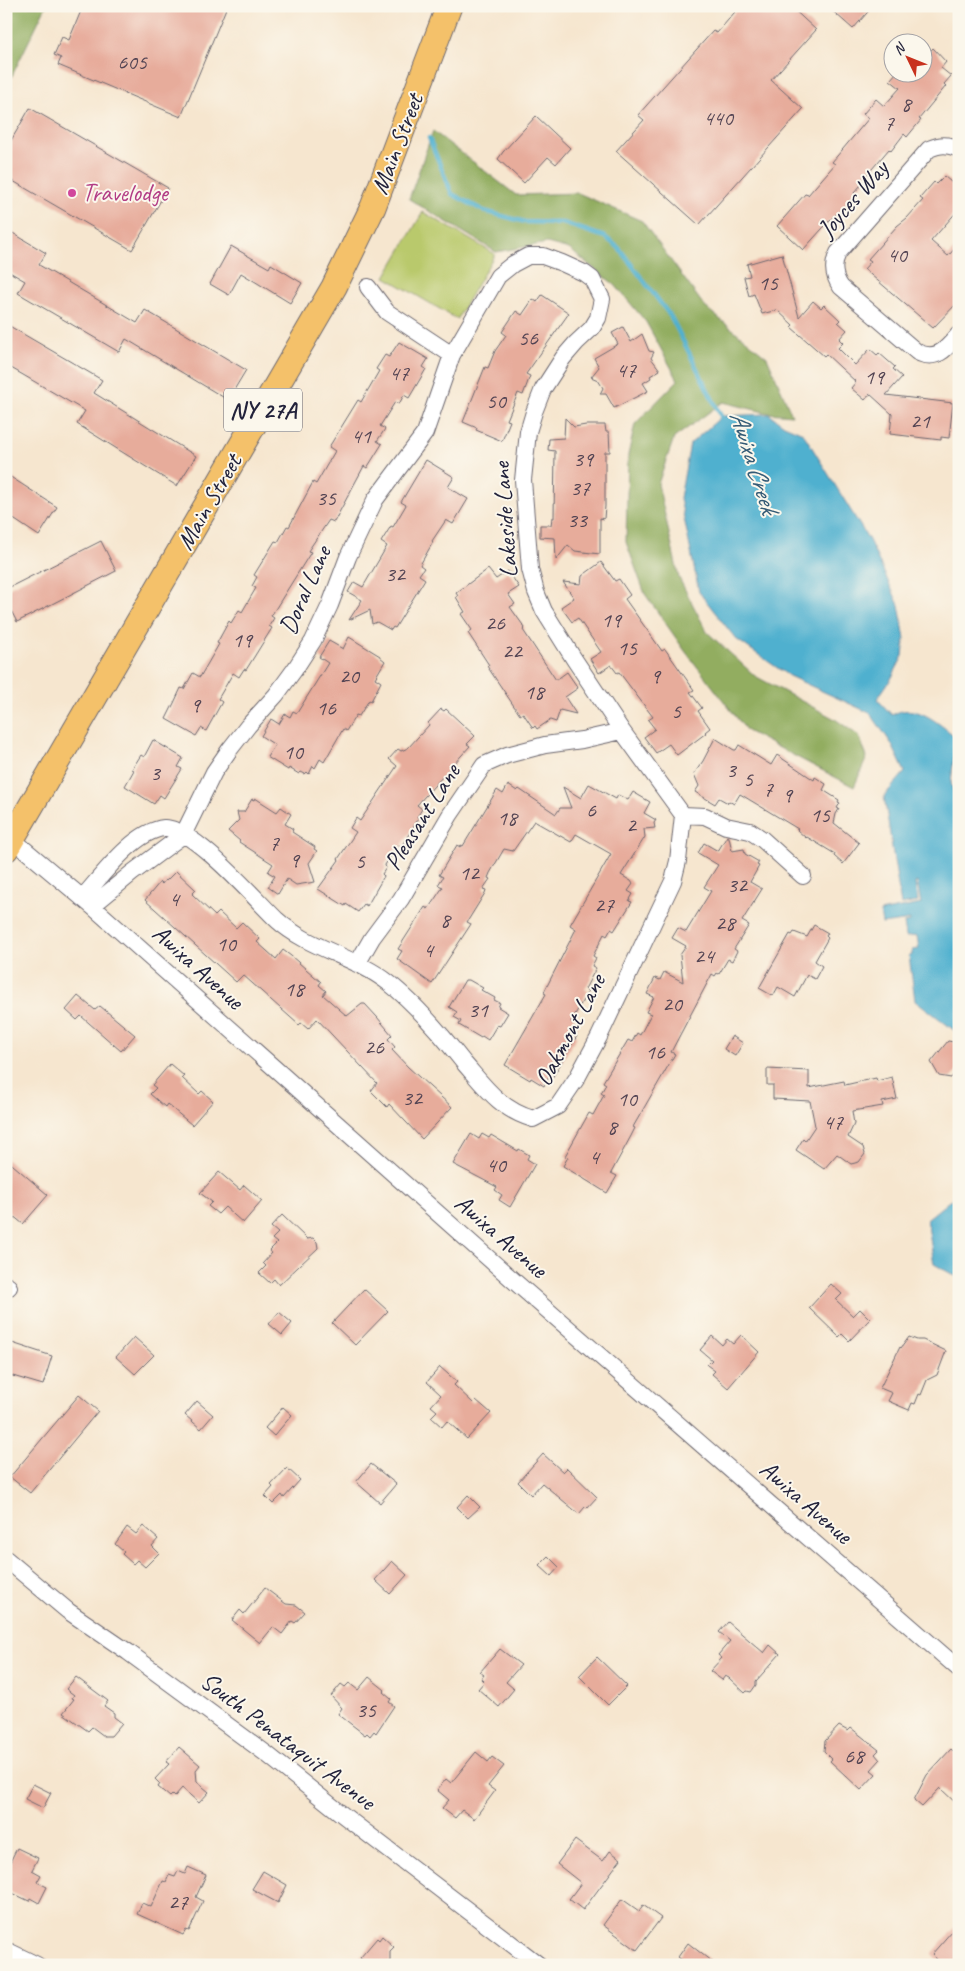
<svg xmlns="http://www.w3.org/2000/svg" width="965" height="1971" viewBox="0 0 965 1971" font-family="Caveat,sans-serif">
	<rect width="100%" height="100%" fill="#fbf7ec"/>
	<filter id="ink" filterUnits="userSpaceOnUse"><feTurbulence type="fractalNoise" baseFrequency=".02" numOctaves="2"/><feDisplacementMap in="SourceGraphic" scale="10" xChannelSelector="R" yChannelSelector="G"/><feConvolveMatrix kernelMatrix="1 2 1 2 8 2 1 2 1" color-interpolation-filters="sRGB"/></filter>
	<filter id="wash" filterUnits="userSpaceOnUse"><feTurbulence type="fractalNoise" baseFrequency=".0096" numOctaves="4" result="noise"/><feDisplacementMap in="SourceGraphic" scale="20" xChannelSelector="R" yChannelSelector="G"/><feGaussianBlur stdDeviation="1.12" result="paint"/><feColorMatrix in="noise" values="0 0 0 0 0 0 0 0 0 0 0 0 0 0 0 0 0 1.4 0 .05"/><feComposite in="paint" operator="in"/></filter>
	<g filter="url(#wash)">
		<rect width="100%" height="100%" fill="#f6e6cf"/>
		<path fill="#b9c96c" stroke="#6e7654" d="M423,212L495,254L457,319L385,277Z"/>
		<path fill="#92ad60" stroke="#5a684e" d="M6,6H46L6,88Z
			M433,131L516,195L578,193L642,221L705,307L767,357L792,415L768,413L723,402L674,438L658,484L679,578L707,632L755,676L835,719L859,736L867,757L854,787L747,731L685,651L645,594L626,542L628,455L635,424L678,380L646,322L615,285L569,249L547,243L496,252L409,199Z"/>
		<path fill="#50b0cf" stroke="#396985" d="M769,414L784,425L803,433L869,540L899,605L905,639L903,656L891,679L877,699L892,715C915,701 938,723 956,737L951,783L959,811V1034L915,1000L909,956L912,955V950L919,949L917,936L906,937L904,923L910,922V920L882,924L880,912L921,904L917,882L915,883L918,902L901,905L884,796L905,772L891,743L870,713L789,676L736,639L699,592L680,498L690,444L722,416Z
			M959,1193V1278L934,1264L927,1219Z"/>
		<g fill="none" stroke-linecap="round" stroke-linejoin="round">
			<path stroke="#50b0cf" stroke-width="4.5" d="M429,138L452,194L484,211L525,222L563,223L605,237L619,248L671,317L723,420"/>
		</g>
		<g id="blocks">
			<path fill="#e7ac9b" d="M83,6H227L181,117L58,65L61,58L54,55L62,37L69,40Z
				M740,6H790L816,30L771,80L803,109L699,225L616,151L644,120L638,115L713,31L717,33Z
				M827,6H873L853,29Z
				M933,48L946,62L941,68L951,76L944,84L946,86L919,119L921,120L907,137L904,134L891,151L889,149L866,176L868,177L854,193L857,196L843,212L841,210L832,218L803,250L777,226L805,194L808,195L835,164L832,162L869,118L863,114L876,99L884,106L900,88L890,80L897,72H922V60Z
				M30,108L168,188L132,250L6,177V149Z
				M536,116L570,148L556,164L548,157L524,183L498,159L503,152Z
				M944,176L959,189V209L931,241L948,256L959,244V301L933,328L864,269L871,261L868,259L897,226L907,218L923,200L920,198L934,182L936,184Z
				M6,229L46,253L39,265L137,323L145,310L246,370L228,400L126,339L119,352L18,293L25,281L6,270Z
				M231,246L269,268L271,264L302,283L290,303L241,273L229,295L210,284Z
				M782,254L799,317L813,301L821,308L824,305L840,320L838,322L847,330L839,339L843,343L838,348L855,365L870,349L877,355L879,353L895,367L893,369L902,377L886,395L953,403L949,438L941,437V440L890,434L892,414L870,394L865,400L851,388L856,382L826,354L824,356L791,327L793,325L777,310L762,314L754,294L749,296L744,277L750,276L747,264Z
				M542,295L569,313L526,374L530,376L523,395L518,393L507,420L510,421L502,441L476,430L477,428L463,422L485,367L488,368L495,351L506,335L502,332L516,311L522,315L533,299L537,302Z
				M6,324L102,380L94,393L196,456L177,486L77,424L85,411L6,365Z
				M623,327L631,342L642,334L649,351L654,352L651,358L660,370L650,376L651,378L643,383L648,391L614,408L606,394H600L603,388L598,380L591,377L599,367L594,358L618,344L612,333Z
				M399,342L428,359L423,367L426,369L409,398L404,395L399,404L395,402L380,426L385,429L377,441L382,444L367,468L364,466L334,522L329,520L308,551L311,552L271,616L274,618L269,626L272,628L246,670L244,669L239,677L233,673L218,699L222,702L206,731L201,728L196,736L166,719L174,703L181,688L184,689L193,673L200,677L219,644L217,643L229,621L231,623L239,610L242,612L256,588L252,586L257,577L254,575L275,541L278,542L287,526L289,527L313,482L316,484L335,451L329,447L358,400L361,402L379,371L376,369L385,355L389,357Z
				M565,418L574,427L586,425H605L606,432H609L610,452H605V506L604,519L600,518V554L575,551L568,545L556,560L555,538L540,537V525H551L552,518H554L555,451L548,450L549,439L564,438Z
				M426,460L454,477L448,487L468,499L453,524L446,520L432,541L433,542L420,565L424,568L419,575L425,579L395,628L393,627L391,630L377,622L372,624L370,610L349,620L362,600L348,592L354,582L363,587L387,546L381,542L391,526L393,527L406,505L401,502Z
				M6,474L57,507L39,536L6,514Z
				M101,541L116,571L17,622L6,601V589Z
				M601,562L615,581L619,579L630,595L625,599L662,651L665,649L694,690L690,692L702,708L698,711L710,728L705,732L706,733L677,755L669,744L656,753L644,737L655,729L648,720L653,717L619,672L617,673L611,665L599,673L590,659L601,652L578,618L572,622L561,607L574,598L563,582L581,584L582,576Z
				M488,569L496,579L508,571L519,587L508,594L515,604L510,607L525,628L523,630L556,680L567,672L578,688L565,697L576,714L560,710L556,722L550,720L537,729L535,726L533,728L523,713L520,715L487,666L489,665L468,633L472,630L461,614L465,612L456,597L458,596L456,593Z
				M349,637L380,656V657L385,661L375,678L381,682L371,701L369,700L359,716L356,715L346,731L343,729L324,762L320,759L315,768L313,766L309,774L307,772L305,774L301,772L299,774L289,768L288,770L267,757L275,745L261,736L271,719L279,724L285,714L290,717L293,711L297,713L328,663L319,657L329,641L343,649Z
				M441,709L444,711L446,709L475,736L467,744L470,746L417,805L422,809L417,817L419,818L401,847L398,845L385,865L386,868L382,874L384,876L367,906L364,904L358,912L346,904L345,906L318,889L339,860L338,859L356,832L350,828L356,818L360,821L397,766L389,759L398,749L401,751L408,748L429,725L428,723Z
				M715,738L734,750H736L739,745L771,765L777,755L814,780L815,777L826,784L823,790L839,800L838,802L840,803L837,808L839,809L836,814L834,823L859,843L843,864L834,856L835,854L807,837L806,838L797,830L798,829L740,794L734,804L729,801L728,803L719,798L715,804L695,792L699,786L694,774L703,761Z
				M153,740L183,758L178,767L182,769L164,798L160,795L154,804L125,786L134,770L132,769L141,755L144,757Z
				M589,784L616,799L618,795L628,800L633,792L650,802L644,813L656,820L654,823L655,828L644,829L645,837L621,875L631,881L633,884L628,891L633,894L629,901L632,902L614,931L611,929L607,936L604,934L593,956L596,958L592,966L596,968L585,989L588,991L571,1022L578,1026L573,1034L577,1036L552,1078L549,1077L544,1086L531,1078L530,1080L505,1065L546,994L544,993L545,990L576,929L570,925L611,854L576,834L571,842L534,821L513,851L504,849L490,873L488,878L490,879L483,889L486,890L485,893L467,922L471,924L432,984L397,959L402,951L398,949L425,907L428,909L443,887L438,885L443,877L439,875L457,845L460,847L461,845L463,846L497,790L503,794L508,785L517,791L519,789L556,814L560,808H571L563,787L581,798Z
				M255,798L277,812L281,807L291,814L285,824L293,829L292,832L315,847L314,849L317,851L309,863L315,882L296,885L287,879L278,894L268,887L275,876L268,872L273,864L239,842L240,841L228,831L239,820L237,812H244L252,799L254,800Z
				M727,836L729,837L732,851L744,849L745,854L759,862L757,865L759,866L750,882L762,889L742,921L749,925L734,949L737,951L732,961L728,959L719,974L717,973L715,976L712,974L671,1052L675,1054L633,1127L635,1128L631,1136L611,1173L617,1176L607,1193L563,1166L568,1157L565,1156L589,1113L593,1115L604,1095L601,1093L606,1084L603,1082L628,1040L632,1042L637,1033L640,1035L651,1014L646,1012L654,997L647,994L655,978L660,980L664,972L683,982L680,955L686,946L672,938L678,928L686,932L711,891L704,887L718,865L698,853L704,843L718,851Z
				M176,871L196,890L192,894L215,916L219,912L236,928L242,922L260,939L257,942L276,959L283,950L291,956L321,982L319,985L326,991L323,995L347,1016L362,1004H365L377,1017L392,1035L388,1039L395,1047L392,1050L408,1067L452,1107L422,1139L389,1104L387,1107L371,1091L377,1083L317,1019L308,1029L301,1023L299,1025L243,975L236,982L145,900L160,882L162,884L165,880L166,881Z
				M814,925L828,933L826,936L828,938L815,961L822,966L815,979L807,975L795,997L778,987L773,996L759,988L790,934L792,935L794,932L807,937Z
				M465,980H469L483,988L481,990L495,998L494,1000L500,1003L498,1007L508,1013L500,1026L497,1025L488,1040L482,1036L481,1038L459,1025L461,1021L454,1017L457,1012L449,1007Z
				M78,996L95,1010L100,1006L135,1035L121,1051L81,1016L77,1020L66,1010Z
				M732,1036L743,1043L735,1056L724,1049Z
				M948,1041L959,1043V1068L951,1078L939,1076L931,1062Z
				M170,1064L184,1076L182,1078L199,1094L202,1091L213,1101L192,1125L167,1104L165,1107L150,1094L156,1088L152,1085Z
				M767,1069L809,1071V1088L844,1081L845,1085L876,1078L877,1081L892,1077L897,1099L882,1102L883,1106L852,1111L854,1124L848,1137L863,1147L865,1154L859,1162L851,1164L837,1154L824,1169L796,1150L803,1139L805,1141L815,1126L810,1101L773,1099V1085H767Z
				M471,1134L479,1139L482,1134L489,1138L491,1135L518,1151L519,1149L529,1155L527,1159L535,1164L510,1207L499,1200L502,1195L495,1190L497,1187L453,1164Z
				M6,1159L48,1195L23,1224L6,1210Z
				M219,1172L240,1190L244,1185L262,1201L243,1223L225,1207L218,1214L208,1206L212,1202L200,1193Z
				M282,1215L307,1239L313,1238L317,1242L318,1248L279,1285L274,1279L270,1283L259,1273L266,1266L263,1263L272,1253L269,1251L277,1243L272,1239L278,1233L271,1227Z
				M831,1284L842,1294L836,1300L853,1316L860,1309L870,1319L849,1341L842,1334L839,1337L809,1308Z
				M364,1289L388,1311L355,1345L332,1323Z
				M279,1312L292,1323L282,1335L269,1324Z
				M741,1335L759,1352L728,1388L712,1374L715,1371L707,1365L712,1360L700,1350L712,1336L722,1345L727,1339L733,1344Z
				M134,1337L154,1355L135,1374L116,1357Z
				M909,1337L917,1340H923L946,1351L937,1375L927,1380L921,1395L919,1394L915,1404L912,1403L909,1410L888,1401L892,1393L880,1388L900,1347L901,1348Z
				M6,1341L52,1356L43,1385L6,1374Z
				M440,1367L457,1382L454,1385L473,1403L476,1400L491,1413L467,1439L447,1421L442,1427L431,1417L437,1411L431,1406L441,1395L427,1382Z
				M79,1395L98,1411L30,1493L10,1477Z
				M197,1401L213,1415L201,1429L185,1415Z
				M283,1407L292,1415L274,1436L265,1428Z
				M543,1454L563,1472L567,1468L597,1497L587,1508L585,1507L579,1514L542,1483L531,1495L518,1482Z
				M371,1464L396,1484L380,1503L356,1482Z
				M287,1468L300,1480L284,1498L282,1495L273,1504L265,1496L273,1487L271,1485Z
				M468,1495L480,1507L468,1518L457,1507Z
				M143,1526L158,1539L152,1546L159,1553L145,1567L137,1560L133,1564L122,1554L124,1552L115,1544L127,1527L136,1534Z
				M548,1556L559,1567L551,1576L539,1565Z
				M392,1561L407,1575L390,1594L375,1580Z
				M265,1588L286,1604L296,1605L305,1612L295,1623L292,1621L282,1634L273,1627L260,1643L232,1620L240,1610L244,1614Z
				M728,1622L764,1653L770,1645L780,1654L756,1681V1685L751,1692L747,1691L745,1693L729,1678L725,1676L722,1680L710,1671L722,1658L718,1655L730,1641L719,1632Z
				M500,1649L521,1665L506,1682L514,1689L499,1707L478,1689L484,1682L481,1679L484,1675L480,1672Z
				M597,1657L627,1686L608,1705L579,1676Z
				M76,1677L108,1701L104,1706L114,1713V1717L122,1723L111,1736H104L92,1727L88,1731L63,1713L74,1699L72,1698L74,1695L66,1689Z
				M369,1677L385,1690L383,1692L391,1699L389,1702L394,1706L376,1733L374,1731L370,1736L367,1733L365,1735L338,1714L342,1708L331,1696L341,1684L345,1687L349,1683L358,1690Z
				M839,1726L848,1731L851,1728L879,1750L875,1754L880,1760L871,1770L876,1774L861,1790L830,1761L832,1759L824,1751L825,1741Z
				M179,1747L200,1765L196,1770L197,1782L209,1792L199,1803L182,1788L175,1796L173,1794L170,1797L158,1787L160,1784L155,1779L169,1764L166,1762Z
				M951,1749L959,1756V1806L940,1788L922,1807L914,1800L927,1775Z
				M476,1752L488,1762L492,1757L504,1766L488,1786L495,1791L474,1819L462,1810L455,1818L442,1808L449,1800L437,1790L446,1779L451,1783Z
				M33,1784L51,1793L43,1808L25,1799Z
				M575,1840L603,1861L610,1851L621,1859L583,1910L569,1899L581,1883L557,1864Z
				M17,1848L38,1858L32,1870L41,1875L37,1882L47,1887L39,1903L30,1898L29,1901L6,1890V1870Z
				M188,1867L206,1875L196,1897L203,1901L189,1931L186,1930L183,1935L137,1914L142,1903L151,1907L163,1881L166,1882L169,1875L175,1877L178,1871L185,1874Z
				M263,1871L287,1885L278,1903L252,1889Z
				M622,1899L639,1911L643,1905L661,1918L637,1950L603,1925Z
				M959,1923V1965H942L932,1954Z
				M382,1936L394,1947L390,1951V1961L387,1965H368L360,1958L377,1938L379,1940Z
				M688,1943L716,1965H688L678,1957Z"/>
		</g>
	</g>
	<g filter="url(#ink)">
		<use href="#blocks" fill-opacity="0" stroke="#6c676f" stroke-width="1"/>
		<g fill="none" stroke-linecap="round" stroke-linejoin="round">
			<defs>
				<path id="street" d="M959,149C947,144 941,144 929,149L838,253C832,265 833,276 841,287L917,352C937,362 947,348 959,334
					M368,287L387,312L452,355
					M683,815L705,816L726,826L750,831L762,839L803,876
					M12,839L92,906L514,1281L959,1669
					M82,898C101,877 134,831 164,828C192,826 256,900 277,920C309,949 355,956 389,983C417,1005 442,1035 464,1063C485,1087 501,1110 533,1119L558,1106L577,1078L599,1037L673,881L678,861L683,815
					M92,906L132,873L183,835L214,772L230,749L248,726L276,695L295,669L313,641L330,605L348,557L375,500L425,433L452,355L498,276L513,264L528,256H543L562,263L584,273L592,279L602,299L598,318L592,328L576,343L563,358L543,389L534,412L528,432L523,480L530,569L536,592L544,611L574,659L622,731L683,815
					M357,964L372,938L401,899L450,815L484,765L507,755L545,745L582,740L622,731
					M6,1285L9,1287
					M6,1559L68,1611L128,1652L268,1755L343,1815L539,1965
					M6,1950L37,1965"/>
				<path id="primary" d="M6,849L334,287L373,207L449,6"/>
			</defs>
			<use href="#street" stroke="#6c676f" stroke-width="18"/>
			<use href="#primary" stroke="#6c676f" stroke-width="27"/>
			<use href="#street" stroke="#fff" stroke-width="16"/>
			<use href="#primary" stroke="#f4c16a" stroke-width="25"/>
		</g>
	</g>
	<circle fill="#d1479c" stroke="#fbf7ec" stroke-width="2" cx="72" cy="193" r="5"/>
	<g text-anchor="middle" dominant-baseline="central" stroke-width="4" stroke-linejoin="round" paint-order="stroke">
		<g font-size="22" fill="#534453">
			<text x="132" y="62">605</text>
			<text x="906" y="104">8</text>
			<text x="718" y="118">440</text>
			<text x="889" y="123">7</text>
			<text x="897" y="255">40</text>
			<text x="768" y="283">15</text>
			<text x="528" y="338">56</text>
			<text x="626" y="370">47</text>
			<text x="399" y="373">47</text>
			<text x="874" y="377">19</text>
			<text x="496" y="401">50</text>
			<text x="920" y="421">21</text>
			<text x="361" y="436">41</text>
			<text x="583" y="459">39</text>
			<text x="580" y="488">37</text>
			<text x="326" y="498">35</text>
			<text x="577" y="520">33</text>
			<text x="395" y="574">32</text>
			<text x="611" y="620">19</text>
			<text x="495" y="623">26</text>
			<text x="242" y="640">19</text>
			<text x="627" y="648">15</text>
			<text x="512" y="651">22</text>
			<text x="349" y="676">20</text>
			<text x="655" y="676">9</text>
			<text x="534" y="692">18</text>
			<text x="195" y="705">9</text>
			<text x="326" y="708">16</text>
			<text x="676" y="711">5</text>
			<text x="293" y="752">10</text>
			<text x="731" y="770">3</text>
			<text x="155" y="773">3</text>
			<text x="748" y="779">5</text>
			<text x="768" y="789">7</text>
			<text x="787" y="795">9</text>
			<text x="591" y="810">6</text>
			<text x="820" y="815">15</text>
			<text x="507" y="818">18</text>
			<text x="631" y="825">2</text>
			<text x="274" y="843">7</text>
			<text x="294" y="860">9</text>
			<text x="360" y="861">5</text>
			<text x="469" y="873">12</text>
			<text x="737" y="885">32</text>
			<text x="174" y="899">4</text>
			<text x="604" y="905">27</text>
			<text x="445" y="920">8</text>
			<text x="725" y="923">28</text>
			<text x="226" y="944">10</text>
			<text x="428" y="950">4</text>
			<text x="704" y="956">24</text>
			<text x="294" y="989">18</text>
			<text x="672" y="1004">20</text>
			<text x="478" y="1010">31</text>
			<text x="374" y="1047">26</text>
			<text x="655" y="1052">16</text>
			<text x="412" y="1098">32</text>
			<text x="627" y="1099">10</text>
			<text x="833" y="1122">47</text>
			<text x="612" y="1127">8</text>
			<text x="594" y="1157">4</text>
			<text x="496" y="1165">40</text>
			<text x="366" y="1710">35</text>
			<text x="854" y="1756">68</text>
			<text x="178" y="1902">27</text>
		</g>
		<rect fill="#fbf7ec" stroke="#636270" stroke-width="1" x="224" y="388.5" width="78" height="43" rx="4"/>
		<g font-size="24" font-weight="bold" fill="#22223b">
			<text x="263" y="410">NY 27A</text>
		</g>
		<g font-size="25" fill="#22223b" stroke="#fbf7ec">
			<text transform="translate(397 144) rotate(-69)">Main Street</text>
			<text transform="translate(853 199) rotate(-49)">Joyces Way</text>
			<text transform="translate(209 502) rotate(-60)">Main Street</text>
			<text transform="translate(505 520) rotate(-94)">Lakeside Lane</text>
			<text transform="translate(305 590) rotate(-66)">Doral Lane</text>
			<text transform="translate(422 817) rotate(-58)">Pleasant Lane</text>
			<text transform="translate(198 967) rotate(42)">Awixa Avenue</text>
			<text transform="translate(570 1030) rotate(-62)">Oakmont Lane</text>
			<text transform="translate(501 1236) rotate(41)">Awixa Avenue</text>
			<text transform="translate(806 1502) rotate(41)">Awixa Avenue</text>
			<text transform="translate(288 1741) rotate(37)">South Penataquit Avenue</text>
		</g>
		<g font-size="25" fill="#b23c85" stroke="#fbf7ec" text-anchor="start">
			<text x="82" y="193">Travelodge</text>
		</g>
		<g font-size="26" font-style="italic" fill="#345b76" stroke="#fbf7ec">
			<text transform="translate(754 462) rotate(72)">Awixa Creek</text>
		</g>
	</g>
	<rect width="965" height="1971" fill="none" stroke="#fbf7ec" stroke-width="25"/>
	<g transform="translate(908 58) rotate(313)"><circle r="24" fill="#fbf7ec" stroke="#a4a2a5"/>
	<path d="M0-4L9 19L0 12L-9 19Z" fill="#c8321e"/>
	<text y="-8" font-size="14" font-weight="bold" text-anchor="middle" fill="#22223b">N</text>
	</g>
</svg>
